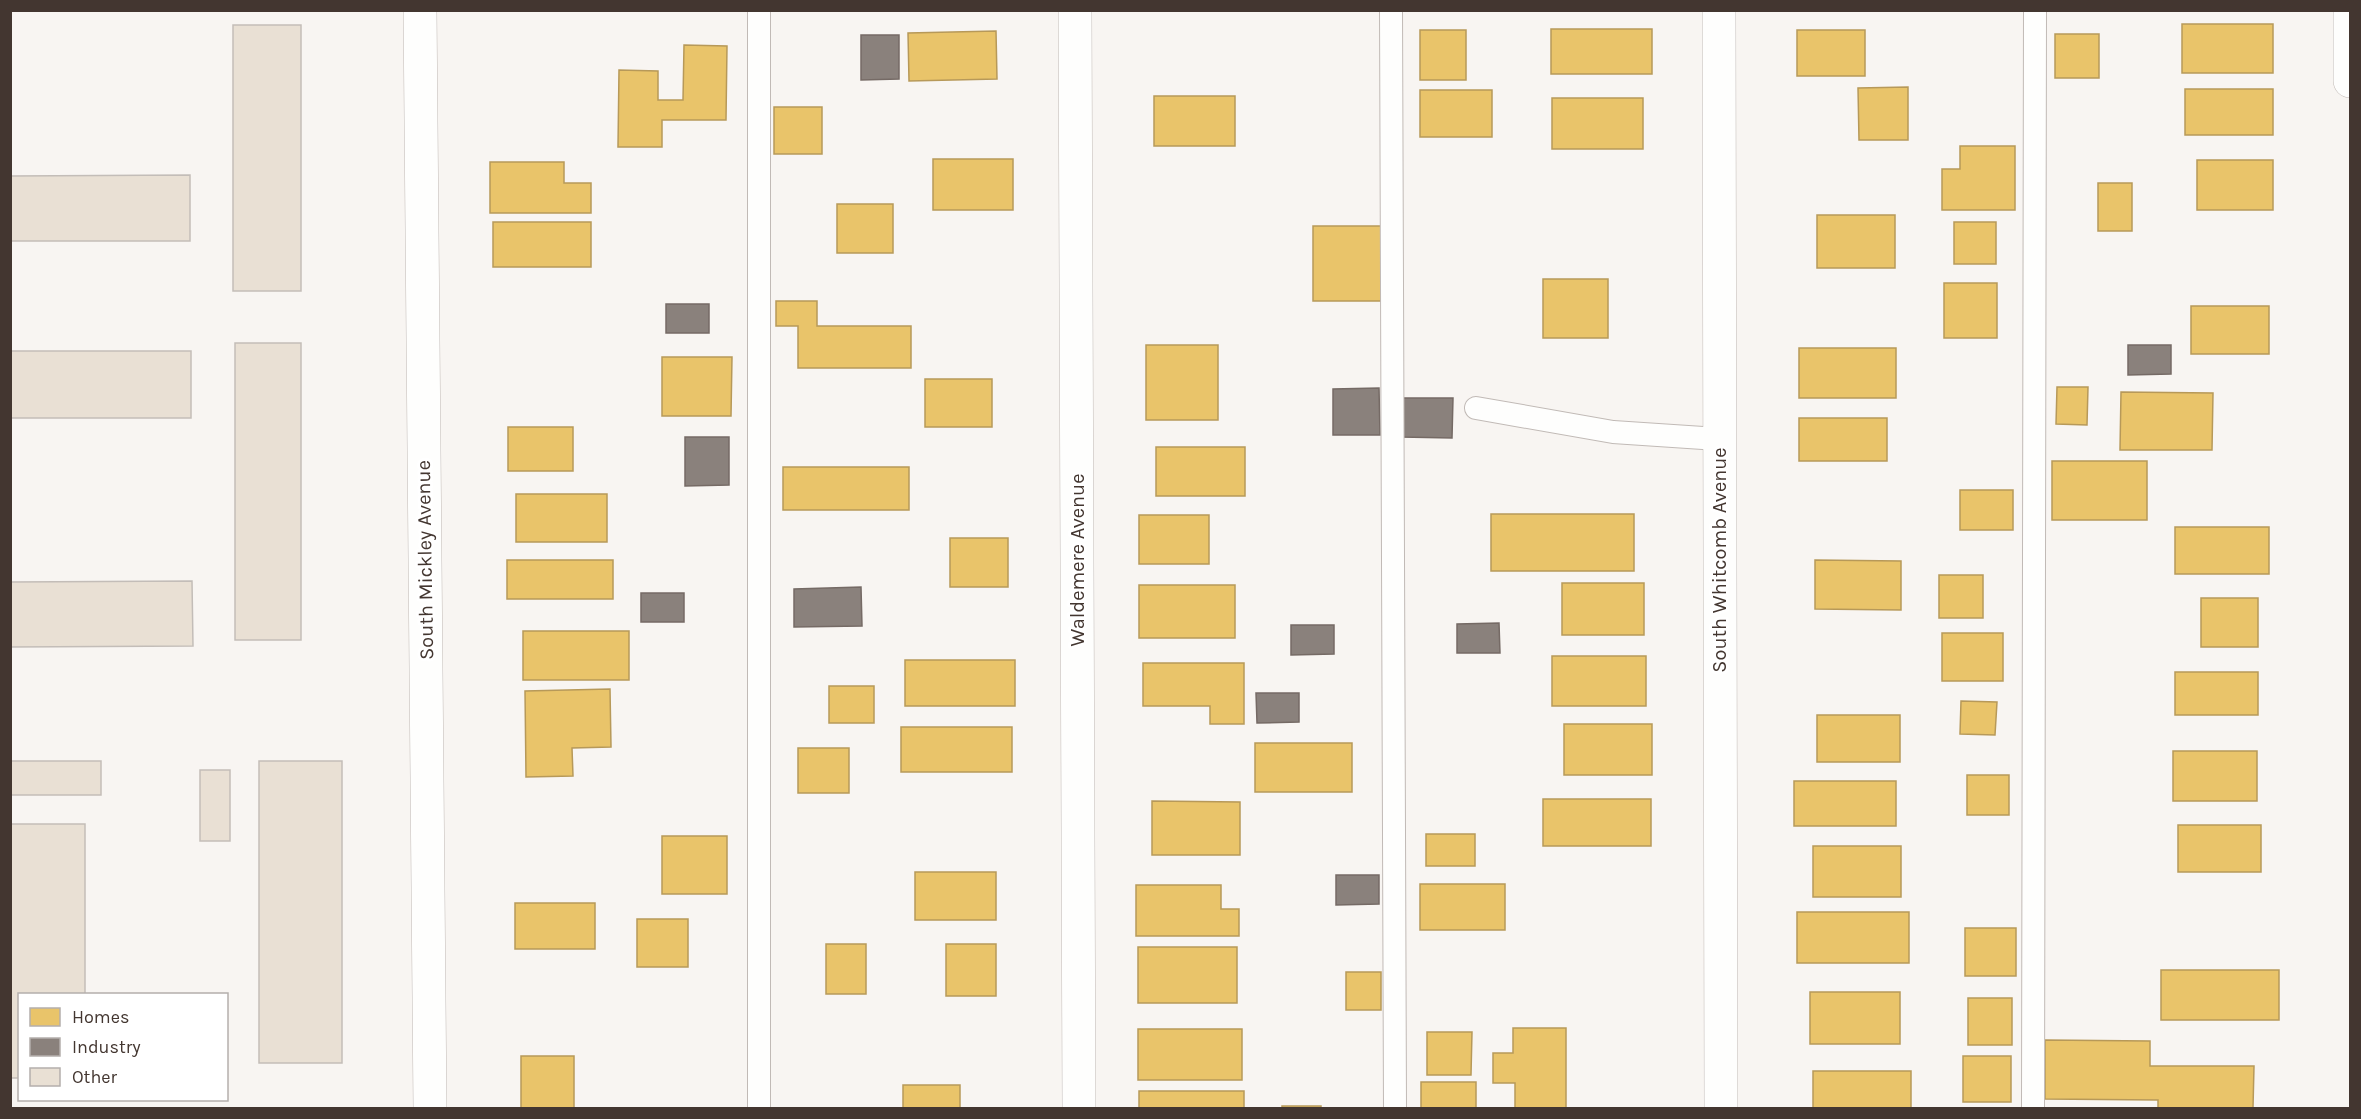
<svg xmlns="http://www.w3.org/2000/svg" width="2361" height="1119" viewBox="0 0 2361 1119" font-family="Karla,sans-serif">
	<rect width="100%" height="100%" fill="#f8f5f2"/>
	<path fill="#e9c46a" stroke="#b79959" stroke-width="1.5" d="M2182,24H2273V73H2182Z
		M1551,29H1652V74H1551Z
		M1420,30H1466V80H1420Z
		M1797,30H1865V76H1797Z
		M996,31L997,79L909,81L908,33Z
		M2055,34H2099V78H2055Z
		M684,45L727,46L726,120H662V147H618L619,70L658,71V100H683Z
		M1908,87V140H1859L1858,88Z
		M2185,89H2273V135H2185Z
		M1420,90H1492V137H1420Z
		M1154,96H1235V146H1154Z
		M1552,98H1643V149H1552Z
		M774,107H822V154H774Z
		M1960,146H2015V210H1942V169H1960Z
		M933,159H1013V210H933Z
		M2197,160H2273V210H2197Z
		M490,162H564V183H591V213H490Z
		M2098,183H2132V231H2098Z
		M837,204H893V253H837Z
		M1817,215H1895V268H1817Z
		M493,222H591V267H493Z
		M1954,222H1996V264H1954Z
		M1313,226H1384V301H1313Z
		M1543,279H1608V338H1543Z
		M1944,283H1997V338H1944Z
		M776,301H817V326H911V368H798V326H776Z
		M2191,306H2269V354H2191Z
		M1146,345H1218V420H1146Z
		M1799,348H1896V398H1799Z
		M662,357H732L731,416H662Z
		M925,379H992V427H925Z
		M2057,387H2088L2087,425L2056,424Z
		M2121,392L2213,393L2212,450H2120Z
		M1799,418H1887V461H1799Z
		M508,427H573V471H508Z
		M1156,447H1245V496H1156Z
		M2052,461H2147V520H2052Z
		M783,467H909V510H783Z
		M1960,490H2013V530H1960Z
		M516,494H607V542H516Z
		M1491,514H1634V571H1491Z
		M1139,515H1209V564H1139Z
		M2175,527H2269V574H2175Z
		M950,538H1008V587H950Z
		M507,560H613V599H507Z
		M1815,560L1901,561V610L1815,609Z
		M1939,575H1983V618H1939Z
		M1562,583H1644V635H1562Z
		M1139,585H1235V638H1139Z
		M2201,598H2258V647H2201Z
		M523,631H629V680H523Z
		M1942,633H2003V681H1942Z
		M1552,656H1646V706H1552Z
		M905,660H1015V706H905Z
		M1143,663H1244V724H1210V706H1143Z
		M2175,672H2258V715H2175Z
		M829,686H874V723H829Z
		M610,689L611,747L572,748L573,776L526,777L525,691Z
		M1961,701L1997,702L1995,735L1960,734Z
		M1817,715H1900V762H1817Z
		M1564,724H1652V775H1564Z
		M901,727H1012V772H901Z
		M1255,743H1352V792H1255Z
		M798,748H849V793H798Z
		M2173,751H2257V801H2173Z
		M1967,775H2009V815H1967Z
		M1794,781H1896V826H1794Z
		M1543,799H1651V846H1543Z
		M1152,801L1240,802V855H1152Z
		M2178,825H2261V872H2178Z
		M1426,834H1475V866H1426Z
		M662,836H727V894H662Z
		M1813,846H1901V897H1813Z
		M915,872H996V920H915Z
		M1420,884H1505V930H1420Z
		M1136,885H1221V909H1239V936H1136Z
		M515,903H595V949H515Z
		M1797,912H1909V963H1797Z
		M637,919H688V967H637Z
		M1965,928H2016V976H1965Z
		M826,944H866V994H826Z
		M946,944H996V996H946Z
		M1138,947H1237V1003H1138Z
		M2161,970H2279V1020H2161Z
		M1346,972H1381V1010H1346Z
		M1810,992H1900V1044H1810Z
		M1968,998H2012V1045H1968Z
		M1513,1028H1566V1108H1515V1083H1493V1053H1513Z
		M1138,1029H1242V1080H1138Z
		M1427,1032H1472L1471,1075H1427Z
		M2045,1040L2150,1041V1066H2254L2253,1108H2158V1100L2045,1099Z
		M521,1056H574V1108H521Z
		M1963,1056H2011V1102H1963Z
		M1813,1071H1911V1108H1813Z
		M1421,1082H1476V1108H1421Z
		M903,1085H960V1108H903Z
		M1139,1091H1244V1108H1139Z
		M1282,1106H1321V1108H1282Z"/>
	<path fill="#8a817c" stroke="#756a65" stroke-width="1.5" d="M861,35H899V79L861,80Z
		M666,304H709V333H666Z
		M2128,345H2171V374L2128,375Z
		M1379,388L1380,435H1333V389Z
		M1401,398H1453L1452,438L1401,437Z
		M685,437H729V485L685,486Z
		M861,587L862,626L794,627V589Z
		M641,593H684V622H641Z
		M1499,623L1500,653H1457V624Z
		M1291,625H1334V654L1291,655Z
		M1256,693H1299V722L1257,723Z
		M1336,875H1379V904L1336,905Z"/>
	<path fill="#e9e0d4" stroke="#c3bdb8" stroke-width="1.5" d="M233,25H301V291H233Z
		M190,175V241H10V176Z
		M235,343H301V640H235Z
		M10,351H191V418H10Z
		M192,581L193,646L10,647V582Z
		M10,761H101V795H10Z
		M259,761H342V1063H259Z
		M200,770H230V841H200Z
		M10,824H85V994H20V1078H10Z"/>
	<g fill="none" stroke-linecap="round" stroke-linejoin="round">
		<defs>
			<path id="lane" d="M759,10V1108
				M1391,10L1395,1108
				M1476,408L1613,432L1718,439
				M2033,1108L2035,10"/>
			<path id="street" d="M420,10L430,1108
				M1075,10L1079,1108
				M1719,10L1721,1108
				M2350,10V81"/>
		</defs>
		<use href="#lane" stroke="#c1bab6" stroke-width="24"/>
		<use href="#street" stroke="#c1bab6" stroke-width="34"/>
		<use href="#lane" stroke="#fefefd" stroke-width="22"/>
		<use href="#street" stroke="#fefefd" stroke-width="33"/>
	</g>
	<g text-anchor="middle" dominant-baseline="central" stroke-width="6" stroke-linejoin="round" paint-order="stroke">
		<g font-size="20" fill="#433630" stroke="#fff">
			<text transform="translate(425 560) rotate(-91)">South Mickley Avenue</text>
			<text transform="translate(1077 560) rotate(-90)">Waldemere Avenue</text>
			<text transform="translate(1719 560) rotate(-90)">South Whitcomb Avenue</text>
		</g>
	</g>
	<rect width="2361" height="1119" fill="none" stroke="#433630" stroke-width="24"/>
	<rect x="18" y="993" width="210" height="108" fill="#ffffff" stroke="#b4afac" stroke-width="1.5"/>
	<rect x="30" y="1008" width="30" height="18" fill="#e9c46a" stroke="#b4afac" stroke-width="1.5"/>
	<text x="72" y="1023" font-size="18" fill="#433630">Homes</text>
	<rect x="30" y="1038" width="30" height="18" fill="#8a817c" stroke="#b4afac" stroke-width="1.5"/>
	<text x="72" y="1053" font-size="18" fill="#433630">Industry</text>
	<rect x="30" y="1068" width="30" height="18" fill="#e9e0d4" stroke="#b4afac" stroke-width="1.5"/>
	<text x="72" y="1083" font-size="18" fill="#433630">Other</text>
</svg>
